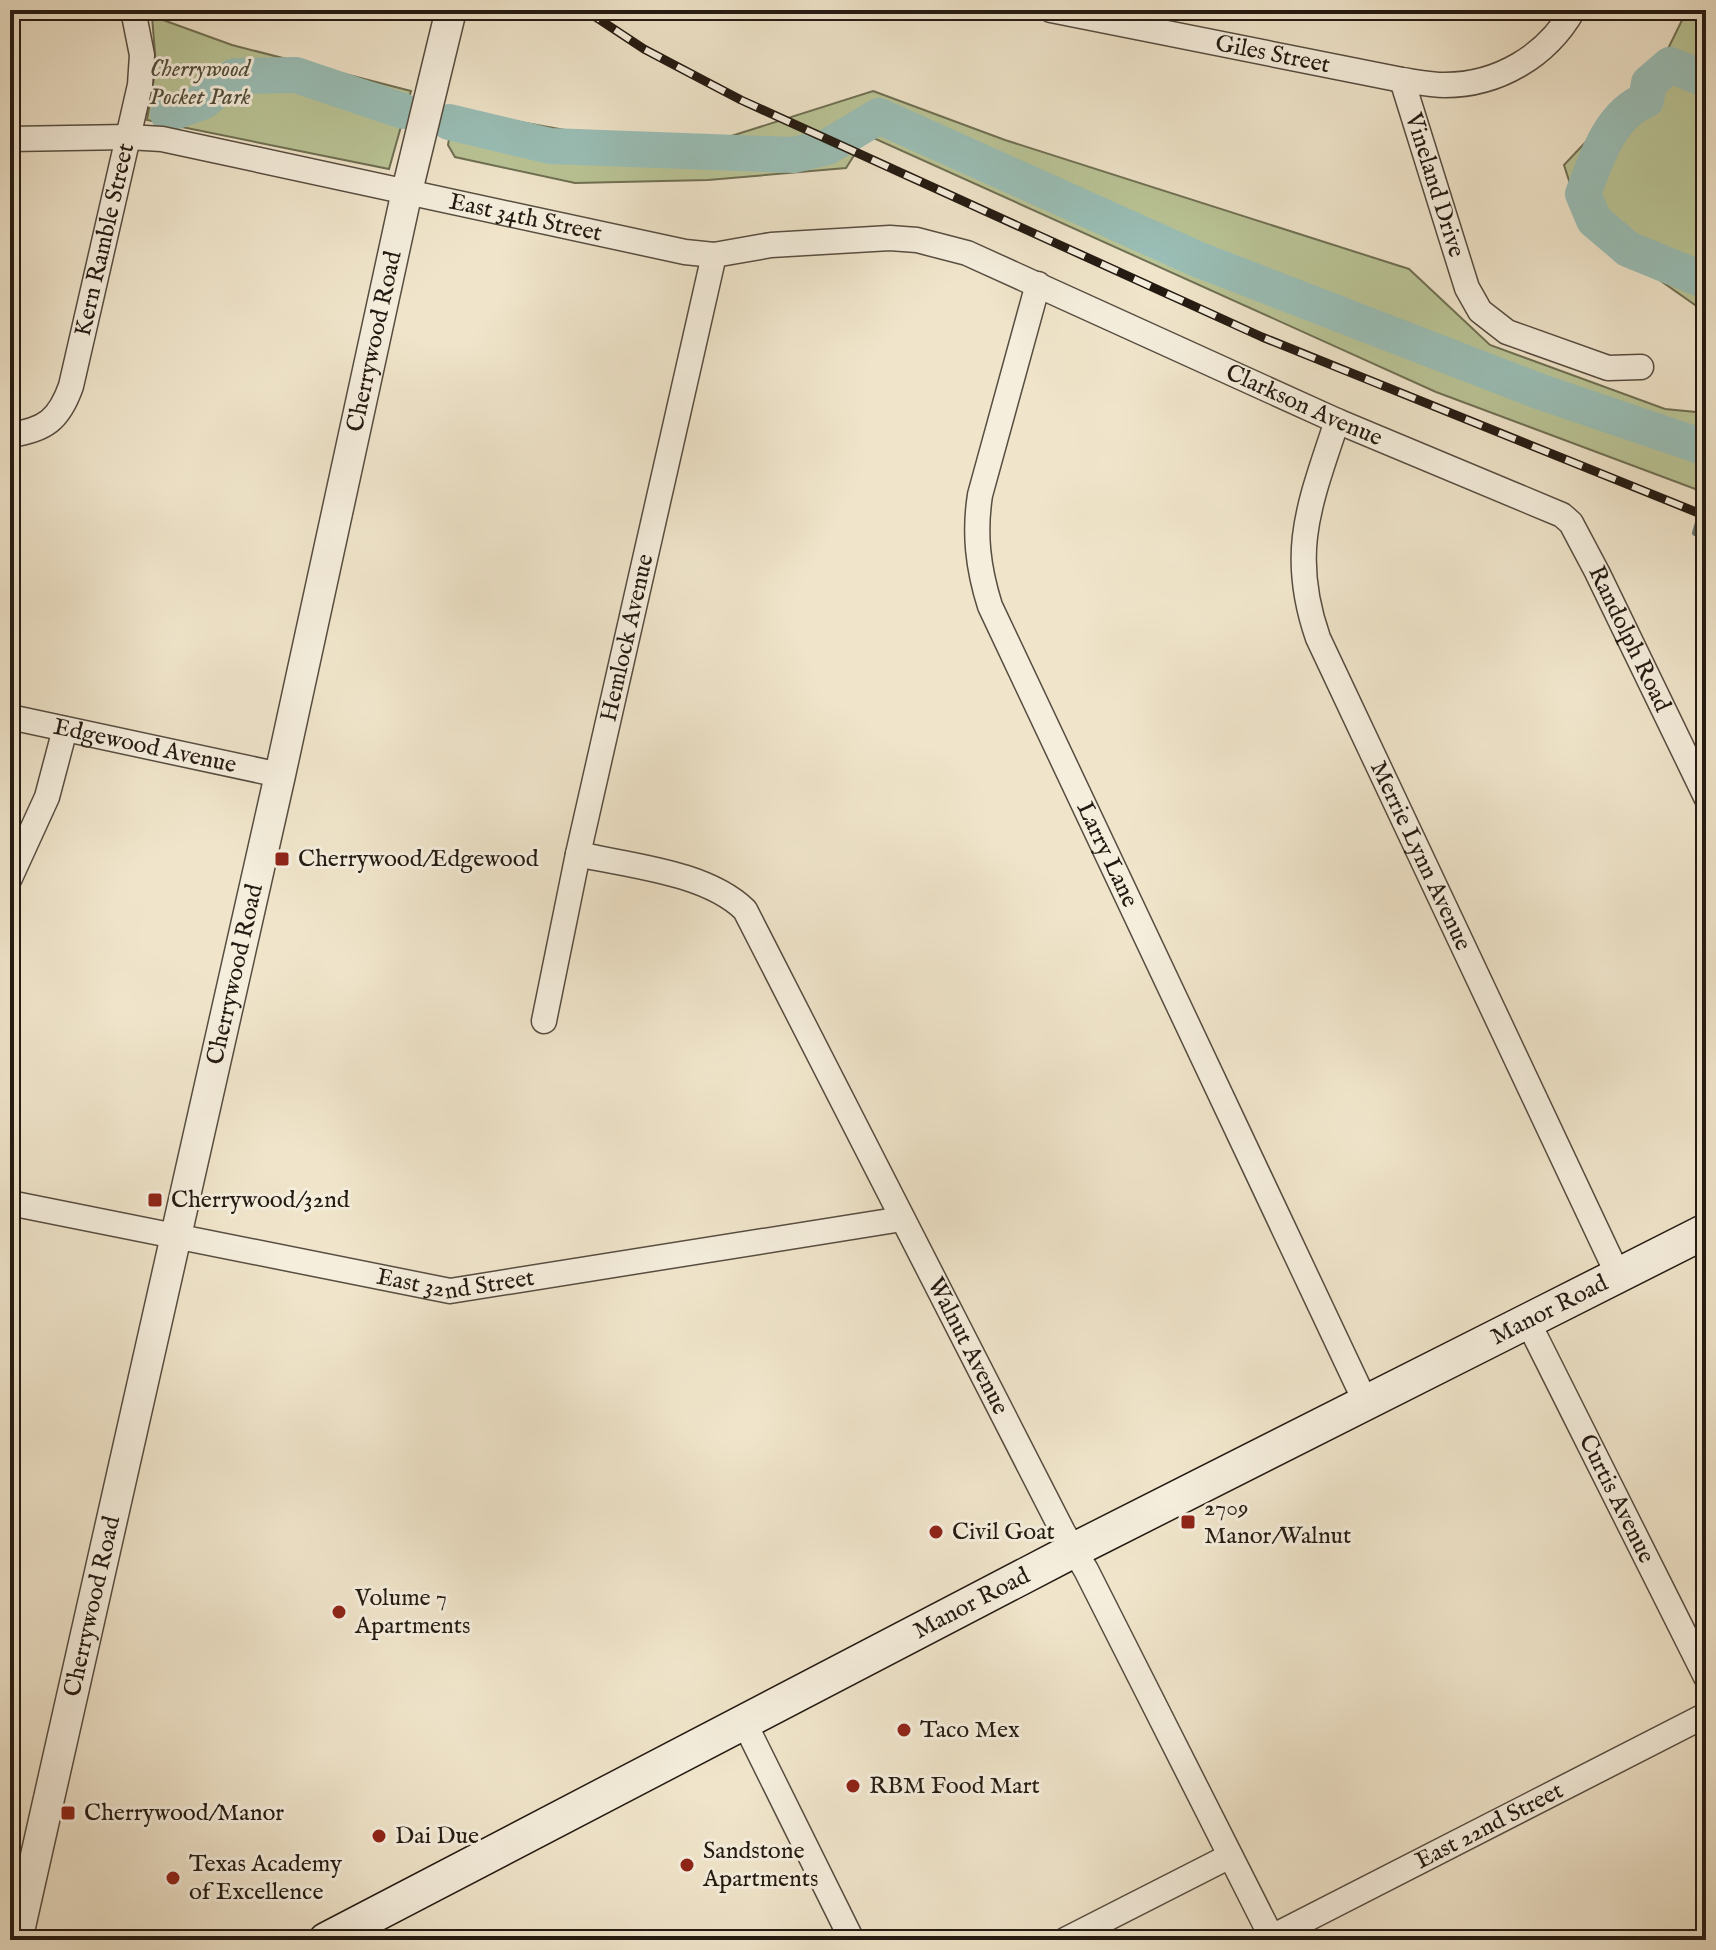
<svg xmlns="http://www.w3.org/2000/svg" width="1716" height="1950" viewBox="0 0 1716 1950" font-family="'IM FELL English',serif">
	<rect width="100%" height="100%" fill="#f0e5cb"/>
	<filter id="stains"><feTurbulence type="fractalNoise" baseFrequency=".0025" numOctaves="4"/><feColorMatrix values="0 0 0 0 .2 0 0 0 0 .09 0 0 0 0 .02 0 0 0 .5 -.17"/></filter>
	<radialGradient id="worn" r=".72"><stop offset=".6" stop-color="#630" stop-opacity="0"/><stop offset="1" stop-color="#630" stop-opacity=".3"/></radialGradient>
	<path fill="#bac597" stroke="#6f7054" stroke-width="2" d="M1687,10H1706V120L1696,129L1706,162V319L1695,305L1584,227L1564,165L1662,61Z
		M152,16L232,45L411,91L389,169L147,120L156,66Z
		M873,91L1005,140L1409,269L1490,345L1665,409L1706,413V493L1436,392L867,135L846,168L708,180L575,183L455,157L448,145L454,110L576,132L725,138Z"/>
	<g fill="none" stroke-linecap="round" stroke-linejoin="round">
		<path stroke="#6b7d75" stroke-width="6" d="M1695,533L1706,494"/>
		<path stroke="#9abfb7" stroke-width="36" d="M1706,76L1705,79L1670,65L1649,83L1646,100C1609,115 1596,160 1583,194L1594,220L1628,249L1706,281
			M168,114L202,102L235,76L296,75L403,111
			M449,122L550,146L794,155L827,147L879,116L1197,259L1541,392L1706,448"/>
		<defs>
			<g id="minor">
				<path id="s1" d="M1051,10L1402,80C1416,82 1431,85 1445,85C1498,85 1547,56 1573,10"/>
				<path id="s2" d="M1402,80L1467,288L1480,311L1507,332L1608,368L1641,367"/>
				<path id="s3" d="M10,139L128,137L162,139L685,252L714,255L771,245L890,238L917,240L967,253L1337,421L1562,515L1571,523L1597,572L1706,797"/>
				<path id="s4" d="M1038,284L980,495C974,534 978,568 990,606L1366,1403"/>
				<path id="s5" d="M1337,421C1310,503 1288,552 1318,638L1618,1275"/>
				<path id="s6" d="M10,435C45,430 59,420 71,386L140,85L142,55L133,10"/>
				<path id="s7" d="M10,717L280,775"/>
				<path id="s8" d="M578,854C630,866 706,872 745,910L1063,1532L1086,1570L1273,1940"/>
				<path d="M10,878L47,797L65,729"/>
				<path id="s9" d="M544,1021L578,854L714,255"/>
				<path id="s10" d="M10,1203L450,1291L902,1219"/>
				<path id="s11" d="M1527,1320L1706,1677"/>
				<path d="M744,1722L852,1940"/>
				<path id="s12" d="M1272,1937L1706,1715"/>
				<path d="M1065,1940L1230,1856"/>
			</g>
			<g id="tertiary">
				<path id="s13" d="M17,1940L280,775L407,191L451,10"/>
			</g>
			<g id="secondary">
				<path id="s14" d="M326,1940L1074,1550L1706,1231"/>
			</g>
		</defs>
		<use href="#minor" stroke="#574d40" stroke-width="27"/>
		<use href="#tertiary" stroke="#574d40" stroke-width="33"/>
		<use href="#secondary" stroke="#241a12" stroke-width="37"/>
		<use href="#minor" stroke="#f5eedd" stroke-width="24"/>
		<use href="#tertiary" stroke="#f5eedd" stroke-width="30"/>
		<use href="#secondary" stroke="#f5eedd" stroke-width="34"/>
		<defs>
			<path id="rail" d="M585,10L644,49L741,100L1262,337L1706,516"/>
		</defs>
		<use href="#rail" stroke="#241a12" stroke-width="9"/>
		<use href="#rail" stroke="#f5eedd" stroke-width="6" stroke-dasharray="18" stroke-linecap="butt"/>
	</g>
	<g fill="#8f2418" stroke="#f5eedd" stroke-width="3">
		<rect x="274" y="851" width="16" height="16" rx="4"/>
		<rect x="147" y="1192" width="16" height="16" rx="4"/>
		<rect x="1180" y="1514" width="16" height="16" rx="4"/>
		<circle cx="936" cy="1532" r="8"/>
		<circle cx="339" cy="1612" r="8"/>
		<circle cx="904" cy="1730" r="8"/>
		<circle cx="853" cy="1786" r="8"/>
		<rect x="60" y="1805" width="16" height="16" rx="4"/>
		<circle cx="379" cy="1836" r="8"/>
		<circle cx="687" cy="1865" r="8"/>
		<circle cx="173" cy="1878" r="8"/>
	</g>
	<g text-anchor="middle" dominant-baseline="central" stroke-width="6" stroke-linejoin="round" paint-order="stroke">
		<g font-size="24" fill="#241a12" stroke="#f5eedd">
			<text stroke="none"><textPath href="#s1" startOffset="226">Giles Street</textPath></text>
			<text stroke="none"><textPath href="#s2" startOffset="110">Vineland Drive</textPath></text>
			<text stroke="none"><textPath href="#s3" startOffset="524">East 34th Street</textPath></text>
			<text stroke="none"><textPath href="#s6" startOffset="234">Kern Ramble Street</textPath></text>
			<text stroke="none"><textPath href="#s13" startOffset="1638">Cherrywood Road</textPath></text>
			<text stroke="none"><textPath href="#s3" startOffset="1342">Clarkson Avenue</textPath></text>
			<text stroke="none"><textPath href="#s9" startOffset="392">Hemlock Avenue</textPath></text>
			<text stroke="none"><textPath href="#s3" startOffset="1764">Randolph Road</textPath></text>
			<text stroke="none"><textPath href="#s7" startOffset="138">Edgewood Avenue</textPath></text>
			<text stroke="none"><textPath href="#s4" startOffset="606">Larry Lane</textPath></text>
			<text stroke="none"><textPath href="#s5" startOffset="464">Merrie Lynn Avenue</textPath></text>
			<text stroke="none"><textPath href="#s13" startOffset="990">Cherrywood Road</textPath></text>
			<text stroke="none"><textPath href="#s10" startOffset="454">East 32nd Street</textPath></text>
			<text stroke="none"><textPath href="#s14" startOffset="1376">Manor Road</textPath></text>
			<text stroke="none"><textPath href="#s8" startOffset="668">Walnut Avenue</textPath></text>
			<text stroke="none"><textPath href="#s11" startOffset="200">Curtis Avenue</textPath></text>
			<text stroke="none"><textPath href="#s14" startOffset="728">Manor Road</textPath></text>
			<text stroke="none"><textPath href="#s13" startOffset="342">Cherrywood Road</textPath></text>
			<text stroke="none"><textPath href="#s12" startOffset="244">East 22nd Street</textPath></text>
		</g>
		<g font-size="24" font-style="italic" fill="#514d3a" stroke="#f5eedd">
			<text x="200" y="69">Cherrywood<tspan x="200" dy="28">Pocket Park</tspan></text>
		</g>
		<g font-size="24" fill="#241a12" stroke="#f5eedd" text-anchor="start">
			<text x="298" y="859">Cherrywood/Edgewood</text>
			<text x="171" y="1200">Cherrywood/32nd</text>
			<text x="1204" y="1508">2709<tspan x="1204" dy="28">Manor/Walnut</tspan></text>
			<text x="952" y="1532">Civil Goat</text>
			<text x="355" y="1598">Volume 7<tspan x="355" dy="28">Apartments</tspan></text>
			<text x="920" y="1730">Taco Mex</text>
			<text x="869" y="1786">RBM Food Mart</text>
			<text x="84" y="1813">Cherrywood/Manor</text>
			<text x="395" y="1836">Dai Due</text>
			<text x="703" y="1851">Sandstone<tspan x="703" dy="28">Apartments</tspan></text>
			<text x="189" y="1864">Texas Academy<tspan x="189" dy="28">of Excellence</tspan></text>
		</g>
	</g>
	<rect width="1716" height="1950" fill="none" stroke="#f0e5cb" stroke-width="40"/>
	<rect x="12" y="12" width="1692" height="1926" fill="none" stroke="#241a12" stroke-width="4"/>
	<rect x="20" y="20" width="1676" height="1910" fill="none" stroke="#241a12" stroke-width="2"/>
	<rect width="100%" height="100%" filter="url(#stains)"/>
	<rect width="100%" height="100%" fill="url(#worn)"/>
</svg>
